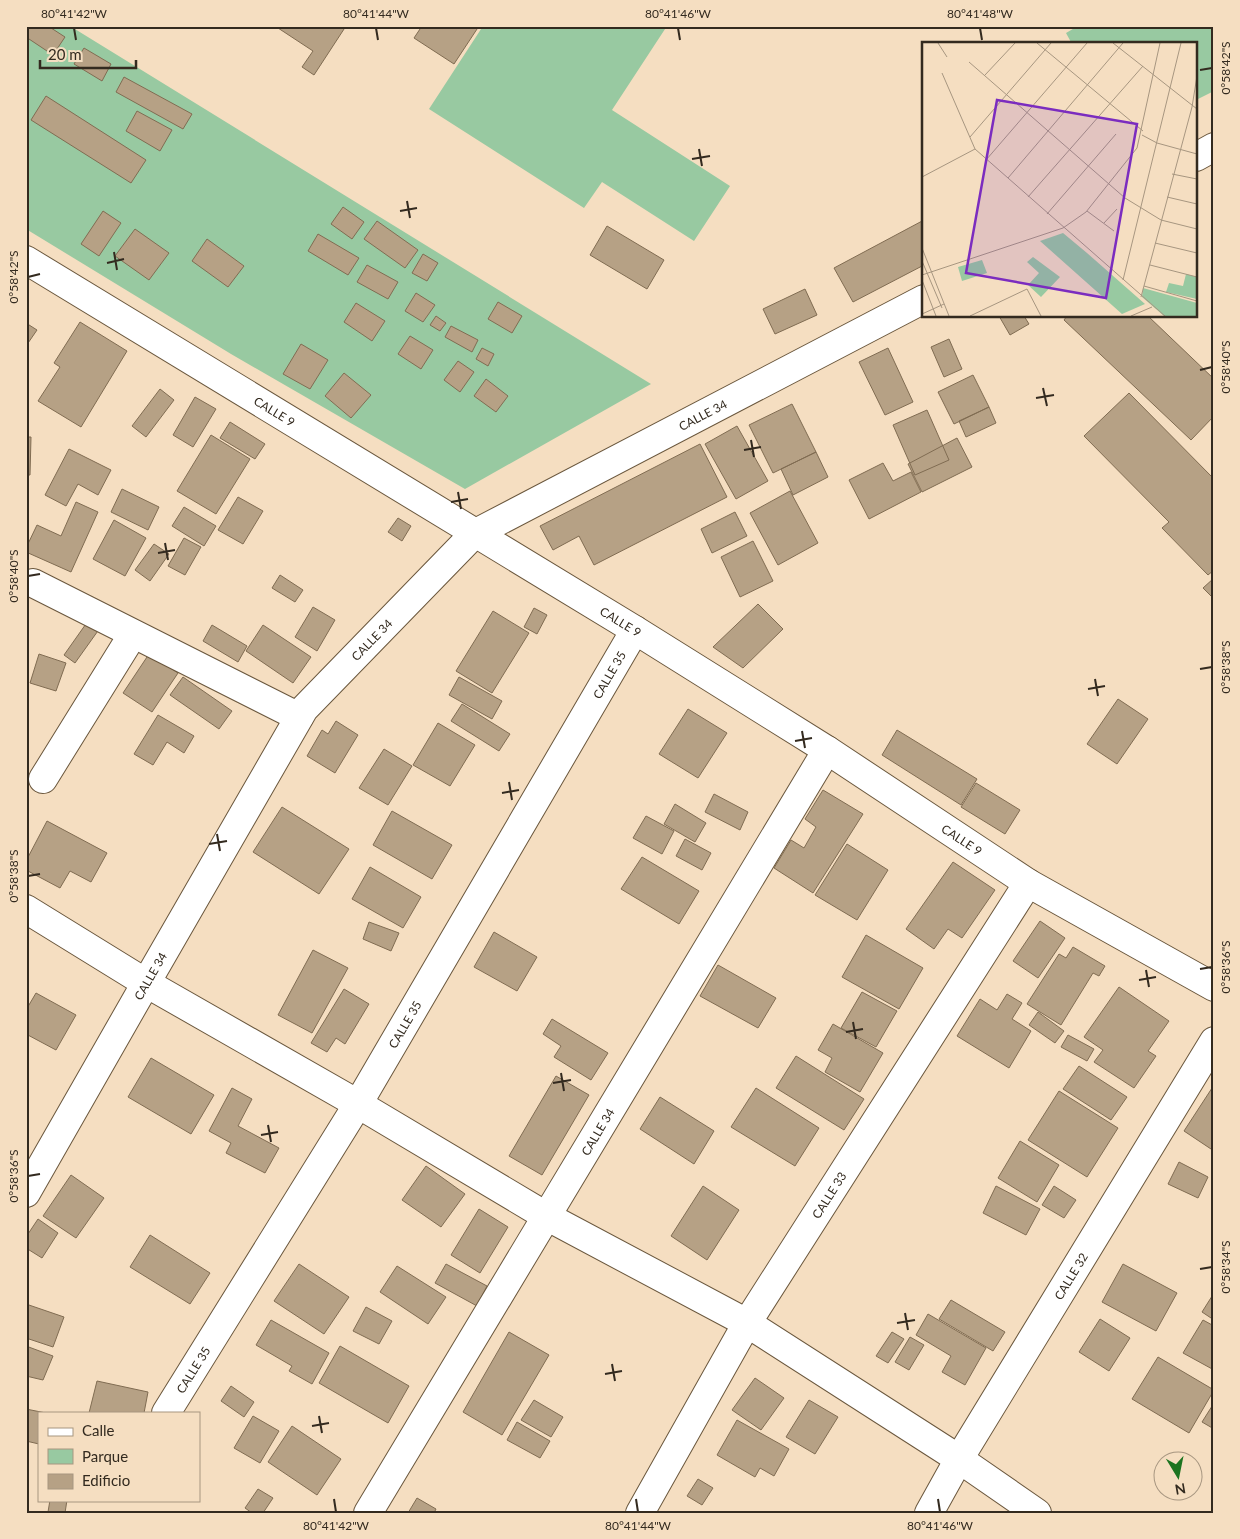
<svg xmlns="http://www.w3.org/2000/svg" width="1240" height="1539" viewBox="0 0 1240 1539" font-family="Lato,sans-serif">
	<rect width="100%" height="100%" fill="#f5dec1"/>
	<path fill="#98c9a1" d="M26,26H70L651,384L465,489L231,354L26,229Z
		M483,26H667L612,110L730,186L694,241L602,182L584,208L429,109Z
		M1078,26H1214V91L1196,100V44H1072L1066,33Z"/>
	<path fill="#b6a185" stroke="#806c52" d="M26,26H48L65,37L53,55L26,37Z
		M279,26H346L314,75L302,67L313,51L278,28Z
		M422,26H479L454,64L414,38Z
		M84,48L111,64L102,81L74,64Z
		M124,77L192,114L183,129L116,92Z
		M46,96L146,160L131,183L31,120Z
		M137,111L172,130L160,151L126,131Z
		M343,207L364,222L352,239L331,224Z
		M103,211L121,223L99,256L81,244Z
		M924,220V265L853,302L834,268Z
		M377,221L418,250L405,268L364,239Z
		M607,226L664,260L647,289L590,255Z
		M135,229L169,253L149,280L115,256Z
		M318,234L359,258L348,275L308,251Z
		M207,239L244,266L228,287L192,261Z
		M423,254L438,263L427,281L412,273Z
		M367,265L398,282L388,299L357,282Z
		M805,289L817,315L775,334L763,309Z
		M416,293L435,305L423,322L405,311Z
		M498,302L522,316L512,333L488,319Z
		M356,303L385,321L372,341L344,322Z
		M436,316L446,323L440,331L430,325Z
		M999,316H1024L1029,324L1010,335Z
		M1067,316H1148L1214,379V416L1191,440L1064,320Z
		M80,322L127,351L81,427L38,401L60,367L54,363Z
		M26,323L37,330L26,346Z
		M451,326L478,340L472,352L445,337Z
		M410,336L433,350L421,369L398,354Z
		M949,339L962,369L944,377L931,347Z
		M301,344L328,360L310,389L283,374Z
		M482,348L494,354L488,366L476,359Z
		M888,348L913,402L885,415L859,362Z
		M458,361L474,372L460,392L444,380Z
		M344,373L371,395L351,418L325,396Z
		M973,375L989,407L954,424L938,392Z
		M486,379L508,396L496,412L474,396Z
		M160,389L174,400L146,437L132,426Z
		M1129,393L1214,479V570L1208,575L1162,528L1169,522L1084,436Z
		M195,397L216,409L193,447L173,435Z
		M792,404L816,452L773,473L749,425Z
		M989,407L996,423L966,437L959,421Z
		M927,410L949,460L915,475L893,425Z
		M230,422L265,444L255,459L220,438Z
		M737,426L768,481L736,499L705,444Z
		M211,435L250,459L216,514L177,491Z
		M26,437H31L30,475H26Z
		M957,438L972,467L922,492L908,464Z
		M700,444L727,497L594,565L579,536L553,550L540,526Z
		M69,449L111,470L98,495L78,484L66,506L45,495Z
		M816,452L828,477L793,495L781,469Z
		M883,463L893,481L911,472L921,492L869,519L849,480Z
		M122,489L159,507L148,530L111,512Z
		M790,491L818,543L778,565L750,513Z
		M238,497L263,511L243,544L218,530Z
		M76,502L98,512L71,572L26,552V548L37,525L61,536Z
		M184,507L216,526L204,546L172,526Z
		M735,512L747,536L712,553L701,529Z
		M398,518L411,526L402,541L388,532Z
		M114,520L146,538L125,576L93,559Z
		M184,538L201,547L185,575L168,566Z
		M753,541L773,581L740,597L721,557Z
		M154,544L169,554L150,581L135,570Z
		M280,575L303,590L295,602L272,588Z
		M1214,578V599L1203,588Z
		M758,604L783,629L743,668L713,647Z
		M313,607L335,620L317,651L295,637Z
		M534,608L547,615L537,634L524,627Z
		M493,611L529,633L492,693L456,671Z
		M88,621L100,628L75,663L64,655Z
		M212,625L247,646L238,662L203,641Z
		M263,625L311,657L293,683L246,651Z
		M39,654L66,663L56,691L30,683Z
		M149,654L178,673L152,712L123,693Z
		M183,677L232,711L219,729L170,695Z
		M459,677L502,701L492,719L449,695Z
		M1118,699L1148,719L1117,764L1087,744Z
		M462,704L510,734L499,751L451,721Z
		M688,709L727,733L698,778L659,754Z
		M158,715L194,736L184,753L167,742L153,765L134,754Z
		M336,721L358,735L335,773L307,756L322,730L328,734Z
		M438,723L475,745L450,786L413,765Z
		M897,730L977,779L961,805L882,755Z
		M384,749L412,766L388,805L359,788Z
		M976,783L1020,810L1005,834L961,807Z
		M823,790L863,814L813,893L774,868L791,840L804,848L816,827L805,819Z
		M714,794L748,812L740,830L705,812Z
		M675,804L706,823L695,842L664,824Z
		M282,807L349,849L319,894L253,852Z
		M392,811L452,845L432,879L373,845Z
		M646,816L674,831L662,854L633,838Z
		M47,821L107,853L91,882L70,871L60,888L26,870V861Z
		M685,839L711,853L702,870L676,856Z
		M847,844L888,870L857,920L815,895Z
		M642,857L699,891L679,924L621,889Z
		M953,862L995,890L962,938L948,929L934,949L906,929Z
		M370,867L421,897L403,928L352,899Z
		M1040,921L1065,938L1038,978L1013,961Z
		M369,922L399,933L391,951L363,939Z
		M494,932L537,957L517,991L474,967Z
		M866,935L923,968L899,1009L842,977Z
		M1073,947L1105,966L1099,976L1093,973L1061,1025L1027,1004L1059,954L1066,958Z
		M313,950L348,968L312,1033L278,1015Z
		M718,965L776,998L758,1028L700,996Z
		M1119,987L1169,1021L1148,1051L1156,1056L1134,1088L1094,1062L1103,1050L1084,1037Z
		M344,989L369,1004L345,1044L336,1038L327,1052L311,1043Z
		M862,992L897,1011L876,1047L841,1028Z
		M36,993L76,1015L56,1050L26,1034V1010Z
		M1007,994L1022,1003L1012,1019L1031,1031L1009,1068L957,1036L980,999L997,1010Z
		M1038,1012L1064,1031L1055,1043L1029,1025Z
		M552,1019L608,1053L591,1080L554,1057L561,1046L543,1034Z
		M833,1024L883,1053L860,1092L825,1072L832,1058L818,1050Z
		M1068,1035L1094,1049L1087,1061L1061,1047Z
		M796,1056L864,1099L844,1130L776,1088Z
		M151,1058L214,1095L191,1134L128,1097Z
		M1079,1066L1127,1097L1111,1120L1063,1089Z
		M556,1076L589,1095L542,1175L509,1156Z
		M1214,1085V1151L1184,1131Z
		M232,1088L252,1099L238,1126L279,1148L265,1173L226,1153L231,1143L209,1131Z
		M756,1088L819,1128L795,1166L731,1127Z
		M1059,1091L1118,1128L1087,1177L1028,1140Z
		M660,1097L714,1131L694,1164L640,1129Z
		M1020,1141L1059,1165L1037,1202L998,1178Z
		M1179,1162L1208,1177L1198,1198L1168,1184Z
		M426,1166L465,1194L441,1227L402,1200Z
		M71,1175L104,1198L76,1238L43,1216Z
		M703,1186L739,1210L707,1260L671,1236Z
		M996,1186L1040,1209L1026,1235L983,1213Z
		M1054,1186L1076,1200L1064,1218L1042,1205Z
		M479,1209L508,1227L480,1273L451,1255Z
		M38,1219L58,1233L42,1258L26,1248V1237Z
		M150,1235L210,1273L190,1304L130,1267Z
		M299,1264L349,1297L324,1334L274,1301Z
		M446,1264L487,1286L477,1306L435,1283Z
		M1123,1264L1177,1293L1156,1331L1102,1302Z
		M397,1266L446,1297L428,1324L380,1292Z
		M1214,1293V1320L1202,1312Z
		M951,1300L1005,1332L993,1351L939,1319Z
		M26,1304L64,1317L53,1347L26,1338Z
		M366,1307L392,1321L379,1344L353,1331Z
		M928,1314L986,1348L965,1385L942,1372L951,1356L916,1335Z
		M1100,1319L1130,1338L1109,1371L1079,1352Z
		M271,1320L329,1353L312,1384L289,1371L292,1366L256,1345Z
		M1203,1320L1214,1326V1370L1183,1353Z
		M509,1332L549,1355L502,1435L463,1412Z
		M892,1332L904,1339L888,1363L876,1356Z
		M910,1337L924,1345L909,1370L895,1362Z
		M26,1346L53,1356L43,1380L26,1376Z
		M340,1346L409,1386L388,1423L319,1383Z
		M1158,1357L1214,1390L1189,1433L1132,1399Z
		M755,1378L784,1398L761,1430L732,1410Z
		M97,1381L148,1392L144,1413H89Z
		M231,1386L254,1402L244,1417L221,1401Z
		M534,1400L563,1417L551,1437L521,1420Z
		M809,1400L838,1417L815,1454L786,1437Z
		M1214,1403V1429L1202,1422Z
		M26,1409L46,1413H39V1444L26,1441Z
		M253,1416L279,1431L260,1463L234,1448Z
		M737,1420L789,1449L774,1476L760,1468L755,1477L717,1455Z
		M517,1422L550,1441L540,1458L507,1440Z
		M292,1426L341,1459L317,1495L268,1462Z
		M698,1479L713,1488L702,1505L687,1496Z
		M258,1489L273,1498L263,1513H252L245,1508Z
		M417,1498L436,1509L434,1513H408Z
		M50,1500H67L65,1513L48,1512Z"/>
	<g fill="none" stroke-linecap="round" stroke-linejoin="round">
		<defs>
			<g id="minor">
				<path d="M1196,157L1214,147"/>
				<path id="s1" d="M26,260L635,630L827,750L1028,883L1214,987"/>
				<path d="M33,583L299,717"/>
				<path d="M43,779L133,634"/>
				<path d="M26,909L146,983L358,1104L546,1216L747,1323L959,1459L1037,1513"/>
				<path id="s2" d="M26,1193L146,983L304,709L474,534L924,299"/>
				<path id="s3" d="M166,1413L358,1104L635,630"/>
				<path id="s4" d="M368,1513L827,750"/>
				<path id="s5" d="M640,1513L747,1323L1028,883"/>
				<path id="s6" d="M929,1513L959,1459L1214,1041"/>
			</g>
		</defs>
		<use href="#minor" stroke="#6a573d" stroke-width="30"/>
		<use href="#minor" stroke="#fff" stroke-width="28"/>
	</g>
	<path fill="none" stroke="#332a1f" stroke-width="2" d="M74,28L76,40M376,28L378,40M678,28L680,40M980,28L982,40M1200,70L1212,68M699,149L702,166M692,159L710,156M407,201L410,218M400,211L417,208M114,252L117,270M107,263L124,259M28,277L40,274M1200,370L1212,367M1043,388L1047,406M1036,398L1054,395M751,440L754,457M744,450L761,447M458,492L461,509M451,502L468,499M165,543L168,560M158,553L175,550M28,576L40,574M1200,669L1212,667M1095,679L1098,696M1088,689L1105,686M802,731L805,748M795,741L812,738M509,782L512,800M502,793L519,790M217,834L220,851M209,844L227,841M28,876L40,874M1200,969L1212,967M1146,970L1149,987M1139,980L1156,977M853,1022L856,1039M846,1032L863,1029M561,1073L564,1091M553,1083L571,1080M268,1125L271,1142M261,1135L278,1132M28,1176L40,1174M1200,1269L1212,1267M905,1313L908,1330M897,1323L915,1320M612,1364L615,1381M605,1374L622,1371M319,1416L322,1433M312,1426L329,1423M334,1499L336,1512M636,1499L638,1512M938,1499L940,1512"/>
	<g text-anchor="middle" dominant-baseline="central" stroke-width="5" stroke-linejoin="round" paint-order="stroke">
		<g font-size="12" fill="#332a1f" stroke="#f5dec1">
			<text stroke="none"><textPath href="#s1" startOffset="291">CALLE 9</textPath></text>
			<text stroke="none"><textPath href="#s2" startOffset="1060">CALLE 34</textPath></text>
			<text stroke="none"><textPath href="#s1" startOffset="696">CALLE 9</textPath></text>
			<text stroke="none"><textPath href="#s2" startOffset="655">CALLE 34</textPath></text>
			<text stroke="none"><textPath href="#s3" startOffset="861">CALLE 35</textPath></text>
			<text stroke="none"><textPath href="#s1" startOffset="1101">CALLE 9</textPath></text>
			<text stroke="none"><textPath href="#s2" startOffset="250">CALLE 34</textPath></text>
			<text stroke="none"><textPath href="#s3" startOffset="456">CALLE 35</textPath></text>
			<text stroke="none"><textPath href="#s4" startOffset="445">CALLE 34</textPath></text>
			<text stroke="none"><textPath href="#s5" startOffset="370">CALLE 33</textPath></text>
			<text stroke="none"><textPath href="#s6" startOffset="276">CALLE 32</textPath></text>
			<text stroke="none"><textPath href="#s3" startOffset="51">CALLE 35</textPath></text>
		</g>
	</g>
	<g transform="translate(922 42)">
		<rect width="275" height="275" fill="#f5dec1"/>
		<path d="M141,191L165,211L223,262L200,272L118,199ZM111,215L138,235L119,255L106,243L117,231L105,220ZM60,218L65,231L40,239L36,225ZM264,232L275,235V257L244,250L247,241L261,244ZM221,246L275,261V274H242L220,255Z" fill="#98c9a1"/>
		<path fill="none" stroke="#a79680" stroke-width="1" d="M16,1L25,15M115,1L221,89M191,1L275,67M47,20L203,156L239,178L275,187M20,31L53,107L243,274M63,33L93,1M220,93L235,101L275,112M48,95L129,1M64,118L165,1M250,132L275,137M0,135L53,107M86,136L201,1M106,155L221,24M245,155L275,162M165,169L192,189M125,172L194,92M182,181L195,167M233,201L275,211M0,206L27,274M0,219L20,266M228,223L275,235M0,233L141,186L164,170L215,106L238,1M0,238L14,274M201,238L259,1M222,244L275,259M219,255L270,65L275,34M0,272L22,262M48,274L105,247L119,274M209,274L230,265"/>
		<path fill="#7b2cbf" fill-opacity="0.15" stroke="#7b2cbf" stroke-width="2.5" d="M75,58L215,82L184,256L44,231Z"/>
		<rect width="275" height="275" fill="none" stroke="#332a1f" stroke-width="2.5"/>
	</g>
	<rect width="1240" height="1539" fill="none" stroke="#f5dec1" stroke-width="55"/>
	<rect x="38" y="1412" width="162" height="90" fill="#f5dec1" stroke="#a79680"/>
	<rect x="48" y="1428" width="25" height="8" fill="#ffffff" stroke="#a79680"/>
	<text x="82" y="1436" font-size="15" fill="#332a1f">Calle</text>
	<rect x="48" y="1449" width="25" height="15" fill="#98c9a1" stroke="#a79680"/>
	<text x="82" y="1462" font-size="15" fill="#332a1f">Parque</text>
	<rect x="48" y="1474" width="25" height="15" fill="#b6a185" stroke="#a79680"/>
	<text x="82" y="1486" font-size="15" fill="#332a1f">Edificio</text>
	<g transform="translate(1178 1476) rotate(170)"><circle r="24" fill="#f5dec1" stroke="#a79680"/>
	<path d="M0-4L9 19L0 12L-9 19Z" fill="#1d7420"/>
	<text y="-8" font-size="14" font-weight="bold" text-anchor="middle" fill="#332a1f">N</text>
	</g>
	<path d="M40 60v8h96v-8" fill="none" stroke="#332a1f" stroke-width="2.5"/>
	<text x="48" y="60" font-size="15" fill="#332a1f" stroke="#f5dec1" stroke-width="4" paint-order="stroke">20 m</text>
	<rect x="28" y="28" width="1184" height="1484" fill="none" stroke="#332a1f" stroke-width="2"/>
	<g font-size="12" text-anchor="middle" fill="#332a1f">
		<text x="74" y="18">80°41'42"W</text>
		<text x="376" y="18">80°41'44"W</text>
		<text x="678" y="18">80°41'46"W</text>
		<text x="980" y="18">80°41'48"W</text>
		<text transform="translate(1226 68) rotate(-90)" y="4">0°58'42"S</text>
		<text transform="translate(14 277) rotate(-90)" y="4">0°58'42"S</text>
		<text transform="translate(1226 367) rotate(-90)" y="4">0°58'40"S</text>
		<text transform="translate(14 576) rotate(-90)" y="4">0°58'40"S</text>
		<text transform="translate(1226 667) rotate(-90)" y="4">0°58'38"S</text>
		<text transform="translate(14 876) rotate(-90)" y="4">0°58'38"S</text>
		<text transform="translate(1226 967) rotate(-90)" y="4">0°58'36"S</text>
		<text transform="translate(14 1176) rotate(-90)" y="4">0°58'36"S</text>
		<text transform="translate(1226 1267) rotate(-90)" y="4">0°58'34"S</text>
		<text x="336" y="1530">80°41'42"W</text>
		<text x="638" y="1530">80°41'44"W</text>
		<text x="940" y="1530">80°41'46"W</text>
	</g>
</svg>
